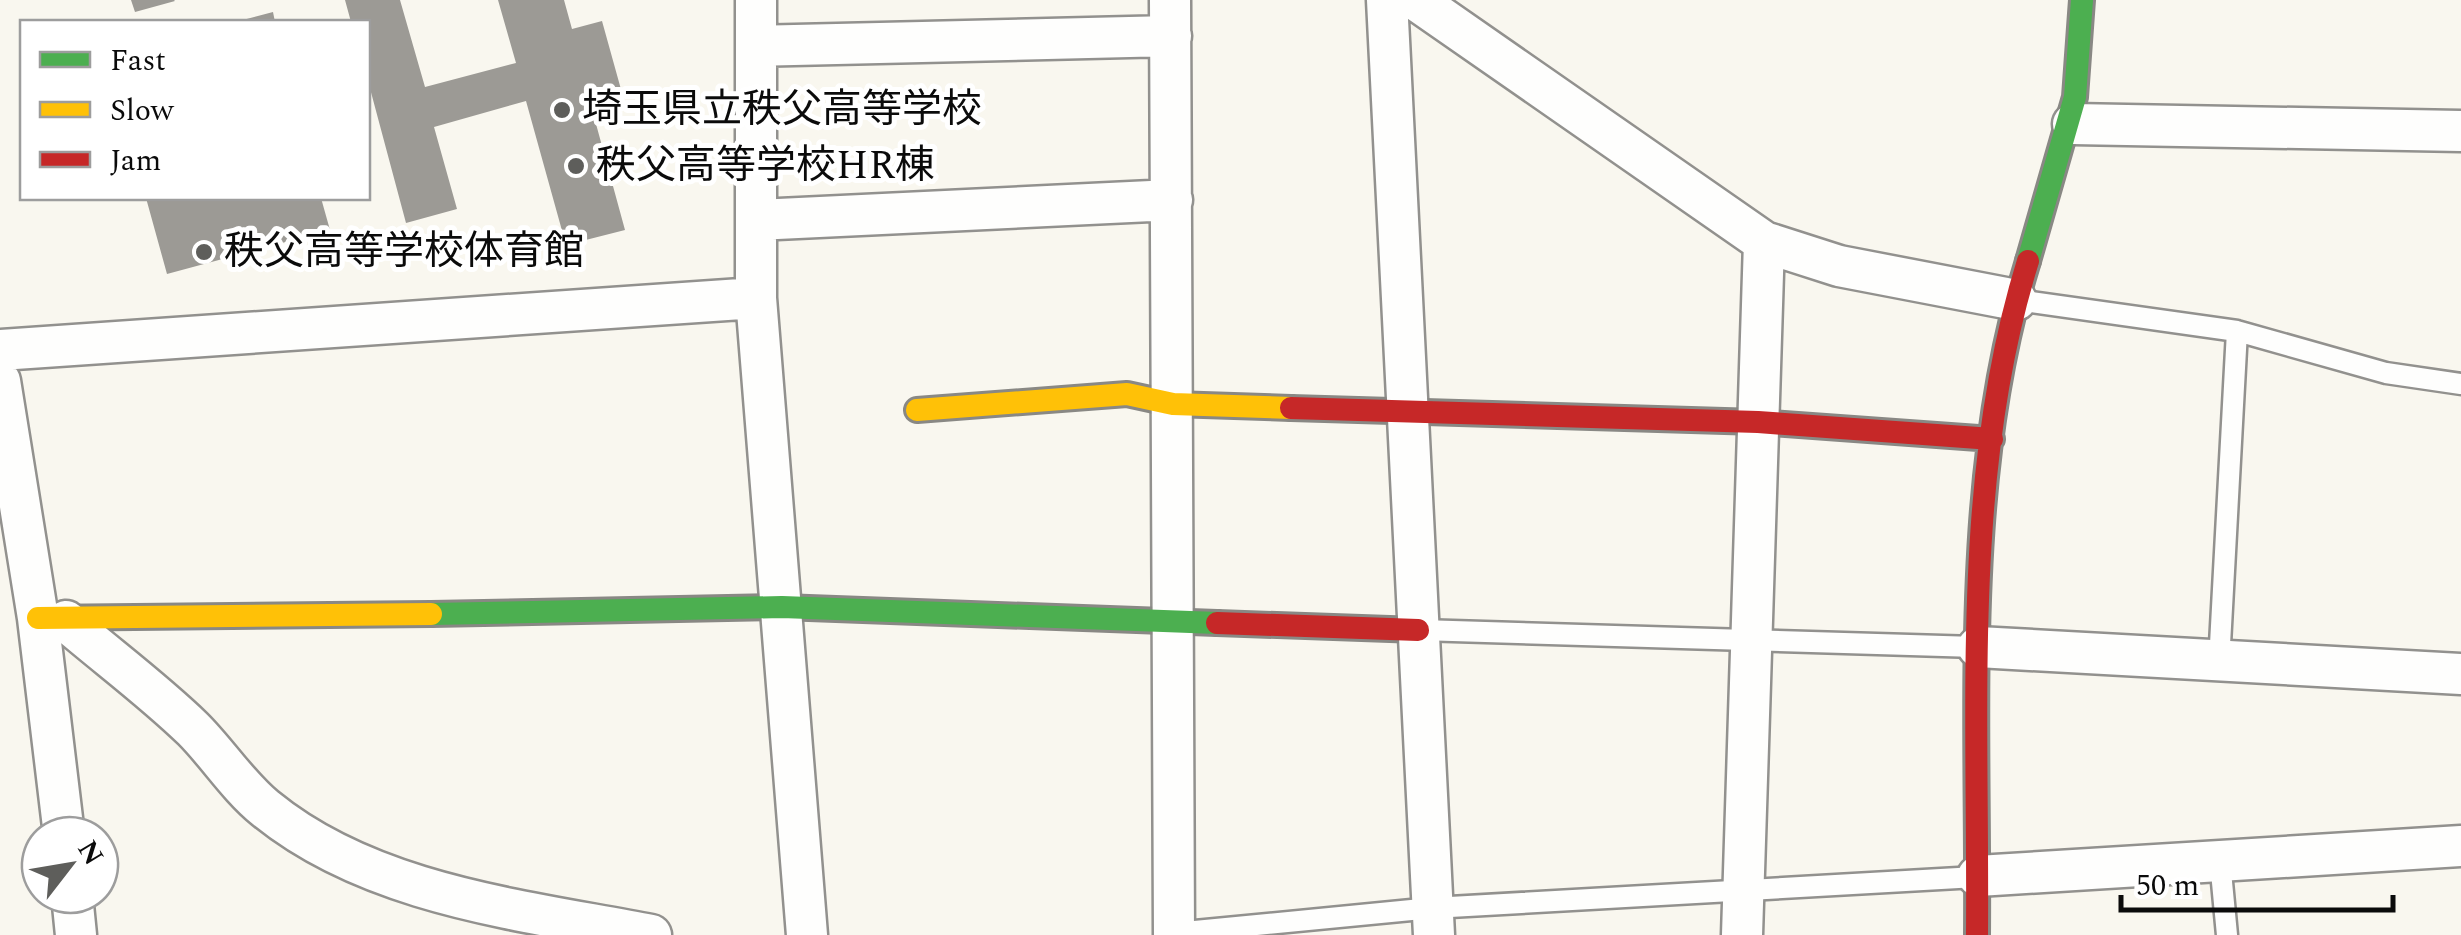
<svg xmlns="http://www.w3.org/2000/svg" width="2461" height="935" viewBox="0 0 2461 935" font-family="Spectral,'Noto Sans JP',serif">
	<rect width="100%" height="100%" fill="#f9f7ef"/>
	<path fill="#9c9a95" d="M131,0H174L175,1L135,12Z
		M345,0H400L425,87L516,63L498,0H564L572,29L602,21L622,93L590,102L625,230L566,245L526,101L434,127L457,209L406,223L368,81V22H351Z
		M273,12L275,22H239V21Z
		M146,198H321L330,230L167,274Z"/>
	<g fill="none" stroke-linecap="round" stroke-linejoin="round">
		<defs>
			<path id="lane" d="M2017,300L2237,331L2386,373L2461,384
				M1420,630L1976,647
				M2219,663L2237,331
				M2220,861L2227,935
				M1174,933L1432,908L1976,877"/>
			<path id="street" d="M756,0V298L807,935
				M1170,0L1174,935
				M1387,0L1434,935
				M1416,0L1764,242L1839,266L2016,300
				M756,46L1171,36
				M2073,124L2461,131
				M756,220L1172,200
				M0,350L756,298
				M0,381L38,618L64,835
				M66,621C108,657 154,691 193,729C218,754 238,786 265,808C371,895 522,910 651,935
				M1978,647L2461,674
				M1978,876L2461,846
				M72,895L76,935
				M1742,935L1764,242"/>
			<path id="fast" d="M2028,261L2075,97L2082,0
				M431,614L782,607L1217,623"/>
			<path id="slow" d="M917,410L1127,394L1173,404L1291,408
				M38,618L431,614"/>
			<path id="jam" d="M1291,408L1758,422L1992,439
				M1217,623L1418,630
				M1977,935C1979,713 1961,476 2028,261"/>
		</defs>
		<use href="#lane" stroke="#92918e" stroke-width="25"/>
		<use href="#street" stroke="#92918e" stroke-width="45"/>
		<use href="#fast" stroke="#898884" stroke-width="28"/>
		<use href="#slow" stroke="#898884" stroke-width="28"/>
		<use href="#jam" stroke="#898884" stroke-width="28"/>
		<use href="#lane" stroke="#fefefd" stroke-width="20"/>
		<use href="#street" stroke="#fefefd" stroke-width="40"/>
		<use href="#fast" stroke="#4caf50" stroke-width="22"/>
		<use href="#slow" stroke="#ffc107" stroke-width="22"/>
		<use href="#jam" stroke="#c62828" stroke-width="22"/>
	</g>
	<g fill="#5e5e5b" stroke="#fff" stroke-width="4">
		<circle cx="562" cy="110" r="10"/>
		<circle cx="576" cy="166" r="10"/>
		<circle cx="204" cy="252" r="10"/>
	</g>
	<g text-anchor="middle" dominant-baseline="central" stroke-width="10" stroke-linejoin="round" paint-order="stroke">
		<g font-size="40" fill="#0b0b0b" stroke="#fff" text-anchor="start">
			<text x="582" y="110">埼玉県立秩父高等学校</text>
			<text x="596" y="166">秩父高等学校HR棟</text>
			<text x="224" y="252">秩父高等学校体育館</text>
		</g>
	</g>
	<rect x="20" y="20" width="350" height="180" fill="#ffffff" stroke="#9d9d9d" stroke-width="2.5"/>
	<rect x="40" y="52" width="50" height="15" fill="#4caf50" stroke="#9d9d9d" stroke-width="2.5"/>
	<text x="110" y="70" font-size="30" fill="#0b0b0b">Fast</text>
	<rect x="40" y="102" width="50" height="15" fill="#ffc107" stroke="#9d9d9d" stroke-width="2.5"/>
	<text x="110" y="120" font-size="30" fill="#0b0b0b">Slow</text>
	<rect x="40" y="152" width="50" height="15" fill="#c62828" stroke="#9d9d9d" stroke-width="2.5"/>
	<text x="110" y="170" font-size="30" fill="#0b0b0b">Jam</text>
	<g transform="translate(70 865) rotate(59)"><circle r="48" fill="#ffffff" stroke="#9d9d9d" stroke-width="2.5"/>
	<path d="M0-8L18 38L0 25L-18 38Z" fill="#5e5e5b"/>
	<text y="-15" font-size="28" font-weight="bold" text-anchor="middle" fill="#0b0b0b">N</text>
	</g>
	<path d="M2121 895v15h272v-15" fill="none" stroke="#0b0b0b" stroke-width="5"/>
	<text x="2136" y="895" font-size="30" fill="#0b0b0b" stroke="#ffffff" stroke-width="8" paint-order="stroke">50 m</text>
</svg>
